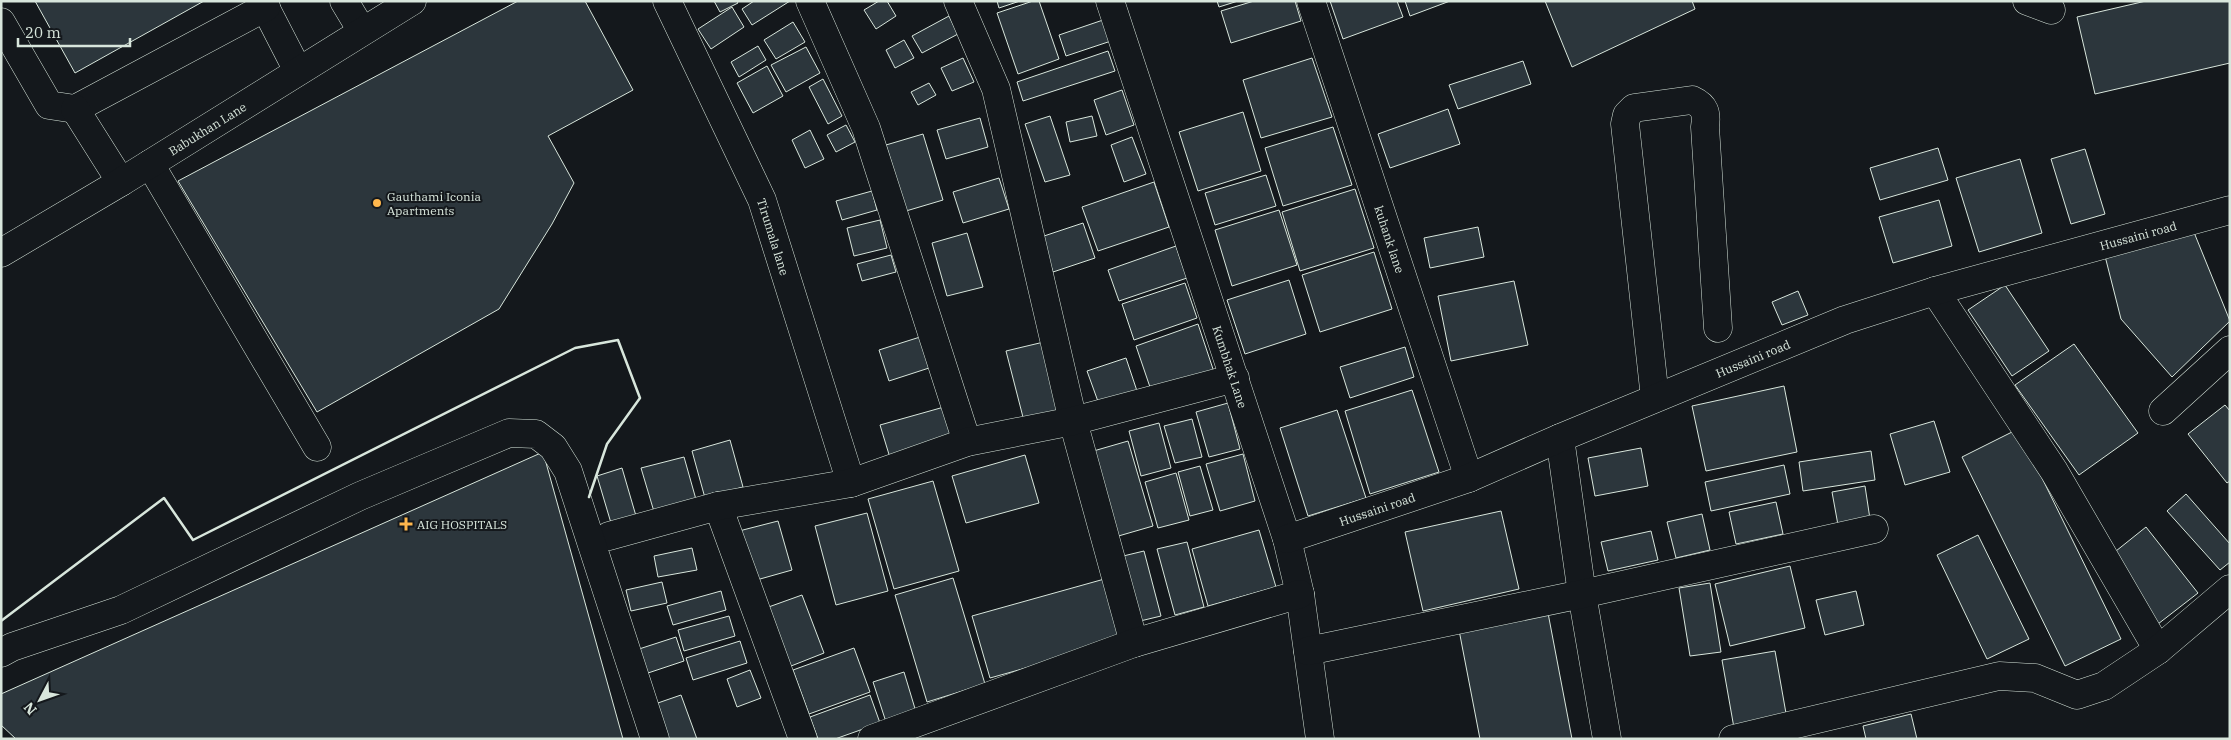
<svg xmlns="http://www.w3.org/2000/svg" width="2231" height="740" viewBox="0 0 2231 740" font-family="'IBM Plex Serif',serif">
	<rect width="100%" height="100%" fill="#14181c"/>
	<path fill="#2c363c" stroke="#d8e6dc" d="M35,1H204L75,73Z
		M518,1H585L633,90L548,136L574,183L552,224L499,309L317,412L178,181Z
		M714,1H737L738,3L720,12Z
		M754,1H790L752,25L742,9Z
		M879,1H887L896,16L876,29L864,10Z
		M997,1H1020L999,8Z
		M1033,1H1039L1059,59L1018,74L997,13Z
		M1217,1H1238L1219,7Z
		M1254,1H1295L1301,21L1231,43L1221,11Z
		M1330,1H1397L1403,17L1343,39Z
		M1405,1H1450L1410,16Z
		M1545,1H1692L1695,9L1572,67Z
		M2146,1H2230V63L2095,94L2077,17Z
		M732,7L744,27L711,49L698,29Z
		M949,16L958,34L922,53L912,36Z
		M1103,20L1111,41L1066,56L1059,35Z
		M793,22L805,42L776,59L764,40Z
		M904,40L914,58L895,68L886,50Z
		M758,46L766,60L739,77L731,62Z
		M806,47L820,73L786,92L771,65Z
		M1108,51L1115,71L1023,101L1017,82Z
		M963,58L974,82L952,91L941,68Z
		M1312,58L1332,117L1261,138L1243,80Z
		M1523,61L1531,84L1458,109L1449,85Z
		M767,66L783,96L753,113L737,83Z
		M823,79L842,116L828,124L809,87Z
		M929,83L936,95L918,105L911,92Z
		M1122,90L1134,125L1106,135L1094,100Z
		M1448,109L1460,144L1390,168L1378,134Z
		M1243,112L1261,171L1198,191L1179,132Z
		M1050,116L1070,175L1045,182L1025,124Z
		M1092,116L1097,136L1070,142L1066,122Z
		M980,118L988,147L946,159L937,130Z
		M846,125L855,142L836,152L827,135Z
		M1333,127L1352,185L1283,206L1265,148Z
		M810,130L824,159L805,168L792,140Z
		M923,134L943,200L906,211L886,145Z
		M1132,137L1146,174L1124,182L1111,145Z
		M1938,148L1948,180L1880,200L1870,168Z
		M2085,149L2105,214L2071,224L2051,159Z
		M2020,159L2042,233L1979,252L1956,178Z
		M1266,175L1276,206L1215,225L1205,193Z
		M999,178L1009,209L963,223L953,192Z
		M1154,182L1169,227L1098,251L1082,207Z
		M1355,189L1374,248L1300,271L1282,212Z
		M872,191L877,210L842,220L836,201Z
		M1939,200L1952,246L1893,263L1879,217Z
		M1279,210L1297,265L1232,286L1215,230Z
		M880,220L887,248L854,256L847,228Z
		M1083,223L1095,258L1053,272L1041,237Z
		M2191,225L2230,321L2172,377L2121,319L2105,256Z
		M1478,227L1484,257L1430,268L1424,238Z
		M967,233L983,287L947,296L932,243Z
		M1176,246L1187,278L1119,301L1108,270Z
		M1374,252L1392,309L1320,332L1302,275Z
		M891,255L896,272L862,281L857,264Z
		M1289,280L1306,334L1245,354L1227,300Z
		M1514,281L1528,345L1451,361L1438,296Z
		M1185,283L1197,318L1134,340L1122,304Z
		M2005,285L2049,351L2012,376L1968,310Z
		M1798,291L1808,315L1782,325L1772,302Z
		M1198,324L1214,372L1152,393L1136,346Z
		M920,337L929,368L889,381L879,350Z
		M1048,341L1067,415L1025,425L1006,351Z
		M2074,344L2138,433L2079,475L2015,385Z
		M1405,347L1414,377L1350,398L1340,367Z
		M1126,358L1138,394L1100,407L1087,371Z
		M1784,386L1797,452L1706,471L1692,406Z
		M1412,390L1439,472L1370,494L1345,411Z
		M1228,403L1240,449L1209,457L1196,412Z
		M2225,405L2230,411V481L2227,483L2188,434Z
		M944,407L955,443L891,461L880,425Z
		M1337,410L1366,498L1308,516L1280,428Z
		M1192,419L1202,457L1175,463L1164,426Z
		M1934,421L1950,472L1905,485L1890,434Z
		M1159,423L1171,468L1141,476L1129,431Z
		M2018,429L2121,639L2065,666L1962,457Z
		M730,440L743,487L705,498L692,451Z
		M1128,441L1153,526L1115,537L1090,452Z
		M1641,448L1648,486L1595,496L1588,458Z
		M1871,451L1875,480L1803,491L1799,462Z
		M543,452L623,739H16L1,725V694Z
		M1243,454L1255,501L1220,511L1206,464Z
		M1025,455L1039,503L966,523L952,476Z
		M684,457L697,503L655,515L641,468Z
		M1784,465L1790,494L1711,511L1705,482Z
		M1200,466L1213,510L1190,516L1178,472Z
		M622,468L636,516L611,523L597,476Z
		M1176,473L1189,520L1158,528L1145,482Z
		M933,481L959,571L894,589L868,499Z
		M1865,486L1870,519L1838,525L1832,492Z
		M2186,494L2230,544V562L2220,570L2167,511Z
		M1776,502L1783,534L1736,544L1729,512Z
		M1501,511L1519,589L1423,611L1405,532Z
		M867,513L888,591L836,605L815,526Z
		M1702,514L1710,550L1676,558L1667,522Z
		M778,521L792,570L753,581L739,531Z
		M2146,527L2198,593L2158,624L2106,559Z
		M1259,530L1276,587L1208,606L1192,549Z
		M1651,531L1658,560L1608,571L1601,542Z
		M1978,535L2029,639L1987,659L1937,555Z
		M1187,542L1204,607L1175,615L1157,549Z
		M692,548L697,570L658,577L654,556Z
		M1144,551L1161,616L1136,622L1119,557Z
		M1790,566L1805,628L1730,646L1715,584Z
		M953,578L985,684L927,702L895,595Z
		M1108,578L1126,640L990,678L972,616Z
		M662,582L667,603L631,611L626,590Z
		M1710,583L1721,652L1690,656L1679,588Z
		M721,591L726,610L673,625L667,606Z
		M1856,591L1864,625L1825,635L1816,600Z
		M802,595L824,653L786,668L763,609Z
		M1548,613L1572,739H1480L1459,630Z
		M729,616L735,636L684,651L678,630Z
		M676,637L684,661L645,674L636,650Z
		M740,641L747,663L693,680L686,658Z
		M854,648L870,692L809,714L793,670Z
		M1775,651L1787,719L1734,728L1722,660Z
		M750,670L761,698L737,707L727,679Z
		M904,672L916,712L886,722L873,682Z
		M681,695L697,739H664L652,705Z
		M870,695L880,723L835,739H818L810,717Z
		M1911,714L1917,739H1866L1863,726Z"/>
	<g fill="none" stroke-linecap="round" stroke-linejoin="round">
		<defs>
			<g id="minor">
				<path d="M262,1L298,71"/>
				<path d="M344,1L362,31"/>
				<path id="s1" d="M667,1L762,200L851,483"/>
				<path d="M810,1L866,128L967,442"/>
				<path d="M958,1L996,89L1073,421L1134,643"/>
				<path id="s2" d="M1110,1L1287,539L1300,594L1320,739"/>
				<path id="s3" d="M1311,1L1469,478"/>
				<path d="M2027,1L2051,10"/>
				<path d="M1,22L49,105L75,109L266,7"/>
				<path d="M75,109L121,182"/>
				<path d="M150,164L317,447"/>
				<path id="s4" d="M1,253L121,182L412,1"/>
				<path d="M1935,291L2054,471L2158,650"/>
				<path d="M1655,398L1625,124L1627,115L1634,108L1692,100C1705,106 1707,113 1705,127L1718,328"/>
				<path d="M2163,411L2230,350"/>
				<path d="M1560,438L1582,594L1607,739"/>
				<path d="M718,506L803,739"/>
				<path d="M609,536L718,506L851,483L967,442L1073,421L1235,378"/>
				<path id="s5" d="M1287,539L1469,478L1560,438L1845,320L1935,291L2230,210"/>
				<path d="M1308,651L1582,594L1874,529"/>
				<path d="M1,653L12,647L121,610L360,496L509,433L536,434L553,447L568,471L655,739"/>
				<path d="M872,739L1134,643L1300,594"/>
				<path d="M1733,739L1999,676L2035,678L2077,695L2104,686L2158,650L2230,589"/>
			</g>
		</defs>
		<use href="#minor" stroke="#d8e6dc" stroke-width="29"/>
		<use href="#minor" stroke="#14181c" stroke-width="28"/>
		<path stroke="#d8e6dc" stroke-width="2.5" d="M1,621L164,498L193,540L575,348L618,340L640,398L607,444L589,497"/>
	</g>
	<g fill="#ffb74d" stroke="#14181c" stroke-width="2">
		<circle cx="377" cy="203" r="5"/>
		<path d="M403.5 516.5h5v5h5v5h-5v5h-5v-5h-5v-5h5z"/>
	</g>
	<g text-anchor="middle" dominant-baseline="central" stroke-width="4" stroke-linejoin="round" paint-order="stroke">
		<g font-size="12" fill="#d8e6dc" stroke="#14181c">
			<text stroke="none"><textPath href="#s4" startOffset="241">Babukhan Lane</textPath></text>
			<text stroke="none"><textPath href="#s5" startOffset="905">Hussaini road</textPath></text>
			<text stroke="none"><textPath href="#s1" startOffset="259">Tirumala lane</textPath></text>
			<text stroke="none"><textPath href="#s3" startOffset="251">kuhank lane</textPath></text>
			<text stroke="none"><textPath href="#s5" startOffset="500">Hussaini road</textPath></text>
			<text stroke="none"><textPath href="#s2" startOffset="385">Kumbhak Lane</textPath></text>
			<text stroke="none"><textPath href="#s5" startOffset="95">Hussaini road</textPath></text>
		</g>
		<g font-size="12" fill="#d8e6dc" stroke="#14181c" text-anchor="start">
			<text x="387" y="196">Gauthami Iconia<tspan x="387" dy="14">Apartments</tspan></text>
			<text x="417" y="524">AIG HOSPITALS</text>
		</g>
	</g>
	<rect width="2231" height="740" fill="none" stroke="#d8e6dc" stroke-width="5"/>
	<g transform="translate(40 700) rotate(229)" stroke="#14181c" stroke-width="4" paint-order="stroke">
	<path d="M0-4L9 19L0 12L-9 19Z" fill="#d8e6dc"/>
	<text y="-8" font-size="14" font-weight="bold" text-anchor="middle" fill="#d8e6dc">N</text>
	</g>
	<path d="M18 38v8h112v-8" fill="none" stroke="#d8e6dc" stroke-width="2.5"/>
	<text x="25" y="38" font-size="15" fill="#d8e6dc" stroke="#14181c" stroke-width="4" paint-order="stroke">20 m</text>
</svg>
